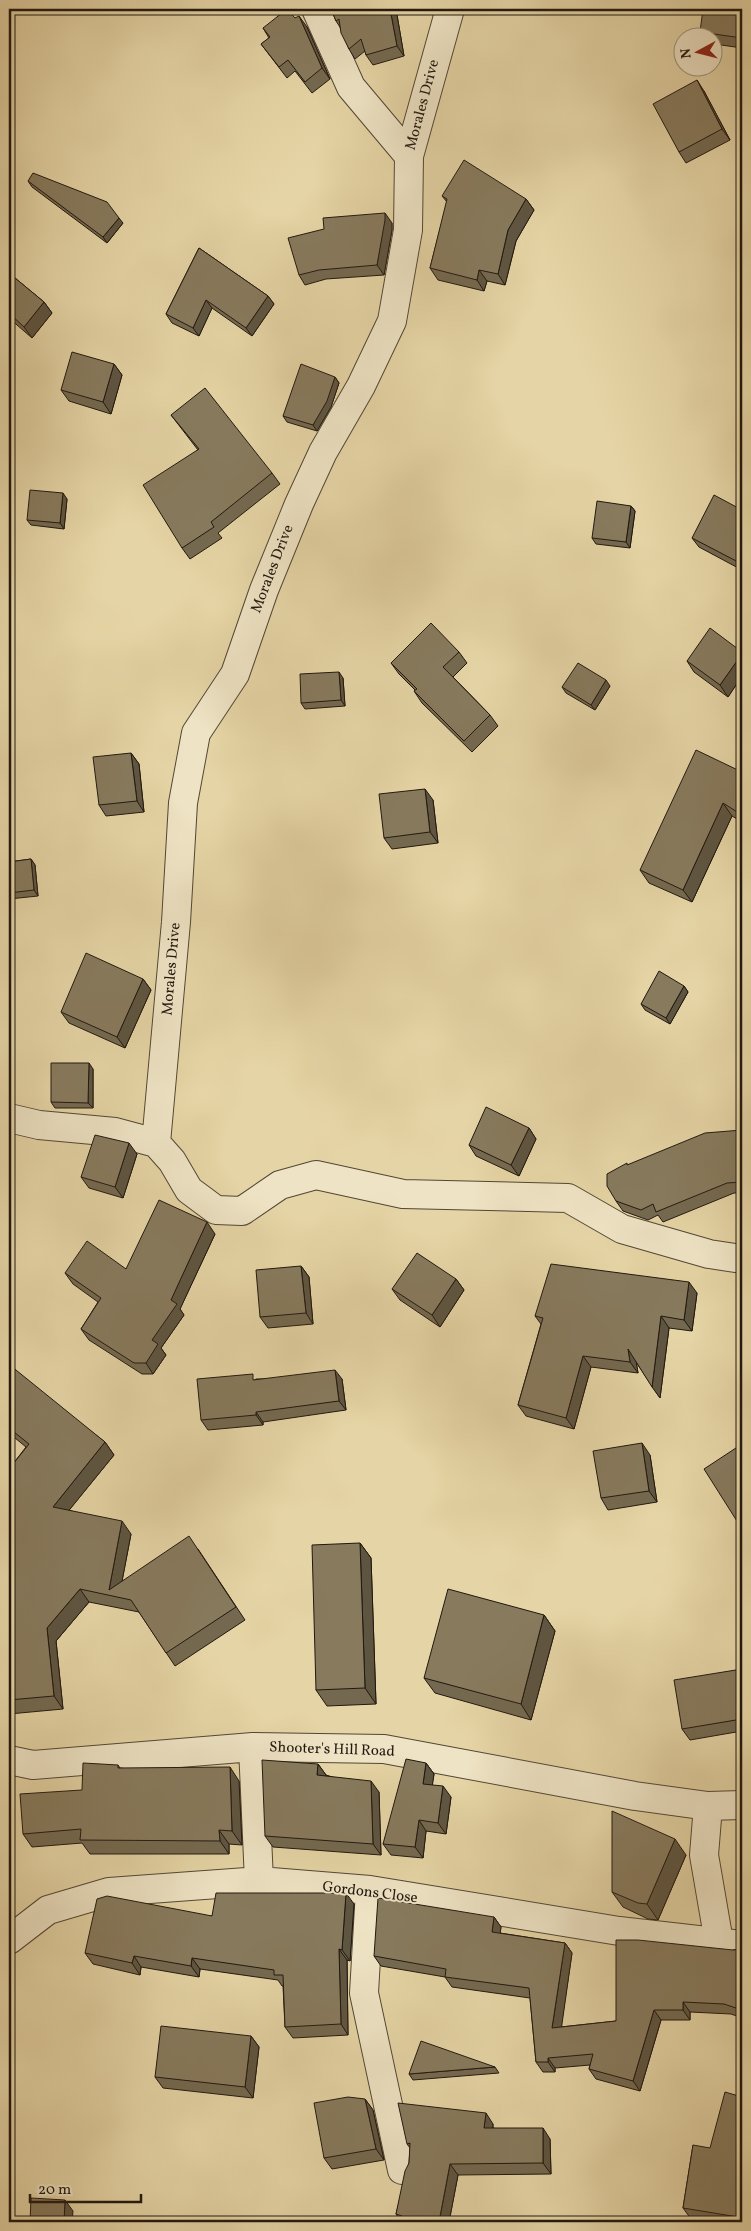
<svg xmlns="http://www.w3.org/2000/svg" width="751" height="2231" viewBox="0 0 751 2231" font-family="Vollkorn,serif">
	<rect width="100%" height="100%" fill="#e5d4a5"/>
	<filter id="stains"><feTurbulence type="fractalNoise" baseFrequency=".004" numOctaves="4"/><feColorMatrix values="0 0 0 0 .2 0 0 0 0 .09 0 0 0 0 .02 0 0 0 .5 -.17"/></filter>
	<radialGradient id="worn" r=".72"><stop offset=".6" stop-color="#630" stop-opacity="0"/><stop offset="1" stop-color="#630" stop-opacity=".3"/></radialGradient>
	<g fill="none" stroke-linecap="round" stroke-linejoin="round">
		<defs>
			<path id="street" d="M316,9L351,87L409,156
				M9,1118L39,1125L115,1132L156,1143L172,1161L189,1190L216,1210L242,1211L280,1185L316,1175L403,1194L568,1198L622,1229L709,1254L742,1259
				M156,1143L176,922L183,803L196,733L235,674L264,590L299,504L323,452L361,386L392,321L408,230L409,156L450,9
				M253,1747L259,1881
				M9,1760L33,1765L253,1747L384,1749L635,1796L708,1806L742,1805
				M708,1806L704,1855L719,1942
				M370,1890L364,1993L402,2170
				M9,1940L48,1910L109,1892L259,1881L370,1890L619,1931L742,1945"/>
		</defs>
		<use href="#street" stroke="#524735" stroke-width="30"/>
		<use href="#street" stroke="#eee3c4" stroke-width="28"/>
	</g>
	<path fill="#746950" stroke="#211810" d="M331,9H396L404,56L373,65L366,55L365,51L355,59L349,49L340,27L336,21Z
		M742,9V48L714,44V38H704L700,32Z
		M295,18L307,27L330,79L312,93L295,71L287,78L261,44L269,38L263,28Z
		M704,91L730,140L686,163L679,152Z
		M28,181L123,223L107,243L32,187Z
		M442,196L526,199L534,210L516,241L505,285L487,281L484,291L438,280L430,268L447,202Z
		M392,223V230L384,275L326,279L305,285L299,275Z
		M199,248L268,296L274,304L252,336L212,308L199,336L172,323L166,314Z
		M9,273L44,302L52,313L32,338L9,318Z
		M114,364L122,375L111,414L69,401L61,390Z
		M335,377L339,383L331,407L317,431L287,422L283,416Z
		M171,415L272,473L280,484L218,533L222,538L190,559L182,548L198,450Z
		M67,499L64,529L31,525L27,520Z
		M631,506L635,511L630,548L596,544L592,538Z
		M742,510V570L699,547L692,538Z
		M459,652L467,663L453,677L490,715L498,726L472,752L422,703L414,691L415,690L399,674L391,663Z
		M742,652V676L728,697L694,672L687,661Z
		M343,678L345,706L305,709L301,703Z
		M610,686L595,710L566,693L562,687Z
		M131,753L139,764L144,812L106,816L99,805Z
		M742,772V822L732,816L692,902L649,883L640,870Z
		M433,800L438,843L392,849L384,838Z
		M31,859L35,865L38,896L9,899V862Z
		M143,979L151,990L125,1048L69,1023L61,1012Z
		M684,986L688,992L670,1024L645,1010L641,1004Z
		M93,1069V1108H55L51,1102Z
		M529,1128L536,1139L519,1176L476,1156L469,1145Z
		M742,1130V1193H734L663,1222L658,1215L648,1220L623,1211L616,1201Z
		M137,1154L123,1198L89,1188L81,1177Z
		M215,1234L180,1309L184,1315L161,1348L166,1355L153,1374H142L89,1340L81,1329L98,1302L73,1284L65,1273L126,1269Z
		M301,1266L309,1277L313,1324L268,1328L260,1317Z
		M456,1279L464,1290L440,1327L400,1300L392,1289Z
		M697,1293L692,1331L669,1328L660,1398L636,1362L638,1373L591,1367L574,1429L526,1416L518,1405L541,1324L535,1316Z
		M9,1368L105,1442L114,1455L69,1510L131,1534L122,1581L198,1549L245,1620L175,1666L139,1612L89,1602L56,1641L63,1709L9,1714V1469L26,1447L9,1433Z
		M256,1379H342L346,1410L263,1422V1425L208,1430L201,1420Z
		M650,1455L657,1502L608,1510L601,1498Z
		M360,1543L371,1558L376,1704L327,1706L316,1690Z
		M544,1615L555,1631L531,1720L435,1693L424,1678Z
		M742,1669V1731L690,1740L682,1729Z
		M426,1763L434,1774L432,1785L451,1797L446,1834L426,1831L423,1858L391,1855L383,1844Z
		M318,1764L326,1775L379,1792L381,1855L273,1847L265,1836Z
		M118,1765L120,1768L239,1781L242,1845L229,1844V1854H90L82,1843L32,1847L23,1834Z
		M686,1855L658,1920L648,1919L623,1907L612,1892Z
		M354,1904L350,1961L347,1960L348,2035L293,2038L285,2027L283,1986H282L278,1980L200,1969L199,1977L141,1967L140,1975L93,1964L85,1953L212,1916Z
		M494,1917L501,1927L500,1933L565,1943L572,1953L561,2027L616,2021L733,1950L742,1949V2018L731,2014L690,2012V2020H661L640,2091L596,2079L589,2069L590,2065L555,2068V2072H543L536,2062L530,1998L452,1987L445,1977L381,1966L374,1956Z
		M251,2036L259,2047L253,2098L163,2088L155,2077Z
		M495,2067L499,2073L413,2080L409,2074Z
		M365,2099L373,2110L384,2160L332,2169L324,2158Z
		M493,2124V2128L550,2139L551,2174L458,2175L449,2222H401L396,2214L409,2163L410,2148L407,2144Z
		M693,2145L742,2222H709L691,2219L683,2208Z"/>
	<path fill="#5e5541" stroke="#211810" d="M390,9H396L404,56L397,46Z
		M299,16L307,27L330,79L322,68Z
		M697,80L704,91L730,140L722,129Z
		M526,199L534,210L516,241L505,285L498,274L508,230Z
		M385,213L392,223V230L384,275L377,265Z
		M119,218L123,223L107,243L103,237Z
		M479,270L487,281L484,291L477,280Z
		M268,296L274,304L252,336L246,328Z
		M206,300L212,308L199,336L193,328Z
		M44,302L52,313L32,338L24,327Z
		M114,364L122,375L111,414L103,402Z
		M335,377L339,383L331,407L317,431L313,425Z
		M63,493L67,499L64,529L60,523Z
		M631,506L635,511L630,548L626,542Z
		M742,654V676L728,697L720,685Z
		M339,672L343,678L345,706L341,700Z
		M606,680L610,686L595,710L591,705Z
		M131,753L139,764L144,812L137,801Z
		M425,789L433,800L438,843L430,832Z
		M723,803L732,816L692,902L683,890Z
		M31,859L35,865L38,896L34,890Z
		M143,979L151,990L125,1048L117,1037Z
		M684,986L688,992L670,1024L666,1018Z
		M89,1063L93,1069V1108L88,1103Z
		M529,1128L536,1139L519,1176L511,1165Z
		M129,1143L137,1154L123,1198L115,1187Z
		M207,1222L215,1234L180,1309L184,1315L161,1348L166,1355L153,1374L146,1363L152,1340Z
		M301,1266L309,1277L313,1324L306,1313Z
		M456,1279L464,1290L440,1327L432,1315Z
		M689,1282L697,1293L692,1331L684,1320Z
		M661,1316L669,1328L660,1398L652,1387Z
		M628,1349L636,1360L638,1373L630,1362Z
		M583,1356L591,1367L574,1429L566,1418Z
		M335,1370L342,1379L346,1410L339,1401Z
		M256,1412L263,1422V1425L256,1415Z
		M105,1442L114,1455L62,1519L53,1507Z
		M642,1443L650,1455L657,1502L649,1491Z
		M122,1521L131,1534L119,1597L109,1590Z
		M360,1543L371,1558L376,1704L365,1688Z
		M80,1589L89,1602L56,1641L63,1709L54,1696L47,1628Z
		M544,1615L555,1631L531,1720L521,1704Z
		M426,1763L434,1774L431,1795L423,1784Z
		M318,1764L326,1775L325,1786L317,1775Z
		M230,1767L239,1781L242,1845L232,1831Z
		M371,1781L379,1792L381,1855L373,1844Z
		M443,1786L451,1797L446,1834L438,1823Z
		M419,1820L426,1831L423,1858L415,1847Z
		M219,1830L229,1844V1854L220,1841Z
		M675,1839L686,1855L658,1920L647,1904Z
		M346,1893L354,1904L350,1961L342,1950Z
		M494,1917L501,1927L499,1942L492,1932Z
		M565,1943L572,1953L560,2038L552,2028Z
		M339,1949L347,1960L348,2035L341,2024Z
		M134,1956L141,1967L140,1975L132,1963Z
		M192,1958L200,1969L199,1977L191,1966Z
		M683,2002L690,2012V2020L683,2010Z
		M654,2010L661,2020L640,2091L633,2081Z
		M251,2036L259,2047L253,2098L245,2087Z
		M548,2058L555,2068V2072L548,2062Z
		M365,2099L373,2110L384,2160L376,2149Z
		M486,2113L493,2124L492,2139L484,2128Z
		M543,2128L550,2139L551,2174L543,2163Z
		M450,2164L458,2175L449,2222H439Z
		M742,2190V2222L738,2217Z
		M65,2200L73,2211L72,2222H64Z"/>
	<path fill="#877a5d" stroke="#211810" d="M287,9L295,18L299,16L322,68L305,82L288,60L279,67L261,44L270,37L263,28Z
		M331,9H390L397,46L366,55L361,39L349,49L341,33L339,19L336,21Z
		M703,9H742V38L700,32Z
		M697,80L722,129L679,152L653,104Z
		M464,160L526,199L508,230L498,274L479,270L477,280L430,268L447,199L442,196Z
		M33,173L107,202L119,218L103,237L28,181Z
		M385,213V220L377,265L319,270L299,275L288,238L324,229L323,218Z
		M199,248L268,296L246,328L206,300L193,328L166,314Z
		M9,273L44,302L24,327L9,313Z
		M72,352L114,364L103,402L61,390Z
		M301,364L335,377L327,401L313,425L283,416Z
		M205,388L272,473L211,522L214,527L182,548L143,485L199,449L171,415Z
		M30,490L63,493L60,523L27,520Z
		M714,495L742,510V564L692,538Z
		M597,501L631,506L626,542L592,538Z
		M431,623L459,652L443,667L490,715L464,741L414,691L417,689L391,663Z
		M710,628L742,652V654L720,685L687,661Z
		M578,663L606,680L591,705L562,687Z
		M339,672L341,700L301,703L300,674Z
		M696,750L742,772V815L723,803L683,890L640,870Z
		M131,753L137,801L99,805L93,757Z
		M425,789L430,832L384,838L379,794Z
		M31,859L34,890L9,893V862Z
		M742,928V938L738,936Z
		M86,953L143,979L117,1037L61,1012Z
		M659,971L684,986L666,1018L641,1004Z
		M51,1063H89L88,1103L51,1102Z
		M486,1107L529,1128L511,1165L469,1145Z
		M742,1130V1182L727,1183L656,1212L653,1204L641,1210L616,1201L607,1186V1174L627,1163V1165L705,1133Z
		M95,1135L129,1143L115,1187L81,1177Z
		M159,1200L207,1222L171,1300L177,1304L152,1340L158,1344L146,1363H134L81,1329L101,1298L65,1273L87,1241L126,1269Z
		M417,1253L456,1279L432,1315L392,1289Z
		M551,1264L689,1282L684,1320L661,1316L652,1387L628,1349L630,1362L583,1356L566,1418L518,1405L543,1318L535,1316Z
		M301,1266L306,1313L260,1317L256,1270Z
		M11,1366L105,1442L53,1507L122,1521L109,1590L189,1536L236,1607L166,1653L131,1600L80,1589L47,1628L54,1696L9,1700V1469L29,1444L9,1428V1368Z
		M335,1370L339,1401L256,1412V1415L201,1420L197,1379L253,1374V1380Z
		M642,1443L649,1491L601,1498L593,1451Z
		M742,1444V1529L704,1469Z
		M360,1543L365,1688L316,1690L312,1545Z
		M448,1589L544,1615L521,1704L424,1678Z
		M742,1669V1719L682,1729L674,1680Z
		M406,1759L426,1763L423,1784L443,1786L438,1823L419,1820L415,1847L383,1844Z
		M262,1760L318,1764L317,1775L371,1781L373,1844L265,1836Z
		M83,1763L118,1765V1768L230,1767L232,1831L219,1830L220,1841L80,1840L81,1829L23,1834L20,1794L82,1790Z
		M612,1811L675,1839L647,1904L638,1903L612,1892Z
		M216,1893H346L342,1950L339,1949L341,2024L285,2027L283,1975H274V1970L192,1958L191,1966L134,1956L132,1963L85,1953L97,1899L107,1896L212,1916Z
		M378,1898L494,1917L492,1932L565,1943L552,2028L616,2021V1940H638L733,1950L742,1949V2010L724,2004L683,2002V2010H654L633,2081L589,2069L593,2054L548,2058V2062H536L529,1988L445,1977L446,1969L374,1956Z
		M161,2026L251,2036L245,2087L155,2077Z
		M421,2041L495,2067L409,2074Z
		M725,2092L742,2097V2190L738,2217L683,2208L693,2145L710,2148Z
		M348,2097L365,2099L376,2149L324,2158L314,2103Z
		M398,2103L486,2113L484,2128H543V2163L450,2164L439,2222H401L402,2216L396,2214L405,2171L409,2163L410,2143L407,2144Z
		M31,2198L65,2200L64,2222H30Z"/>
	<g text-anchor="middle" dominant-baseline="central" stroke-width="4" stroke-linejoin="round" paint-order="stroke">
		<g font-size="15" fill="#211810" stroke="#eee3c4">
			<text transform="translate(423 105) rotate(-75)">Morales Drive</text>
			<text transform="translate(273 569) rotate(-69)">Morales Drive</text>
			<text transform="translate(172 969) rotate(-85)">Morales Drive</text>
			<text transform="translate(332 1750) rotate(2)">Shooter's Hill Road</text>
			<text transform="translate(370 1893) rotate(7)">Gordons Close</text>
		</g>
	</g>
	<rect width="751" height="2231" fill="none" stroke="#e5d4a5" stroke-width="30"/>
	<rect x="10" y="10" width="731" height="2211" fill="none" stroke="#211810" stroke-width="2.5"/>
	<rect x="15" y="15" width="721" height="2201" fill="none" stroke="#211810"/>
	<g transform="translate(698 52) rotate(263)"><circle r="24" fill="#eee3c4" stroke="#9c927c"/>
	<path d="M0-4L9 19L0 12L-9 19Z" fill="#8f2418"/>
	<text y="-8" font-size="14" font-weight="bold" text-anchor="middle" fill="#211810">N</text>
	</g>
	<path d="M30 2194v8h111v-8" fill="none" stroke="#211810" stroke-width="2.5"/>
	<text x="38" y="2194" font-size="15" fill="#211810" stroke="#eee3c4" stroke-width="4" paint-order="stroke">20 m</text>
	<rect width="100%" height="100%" filter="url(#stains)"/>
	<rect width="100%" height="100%" fill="url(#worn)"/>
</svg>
